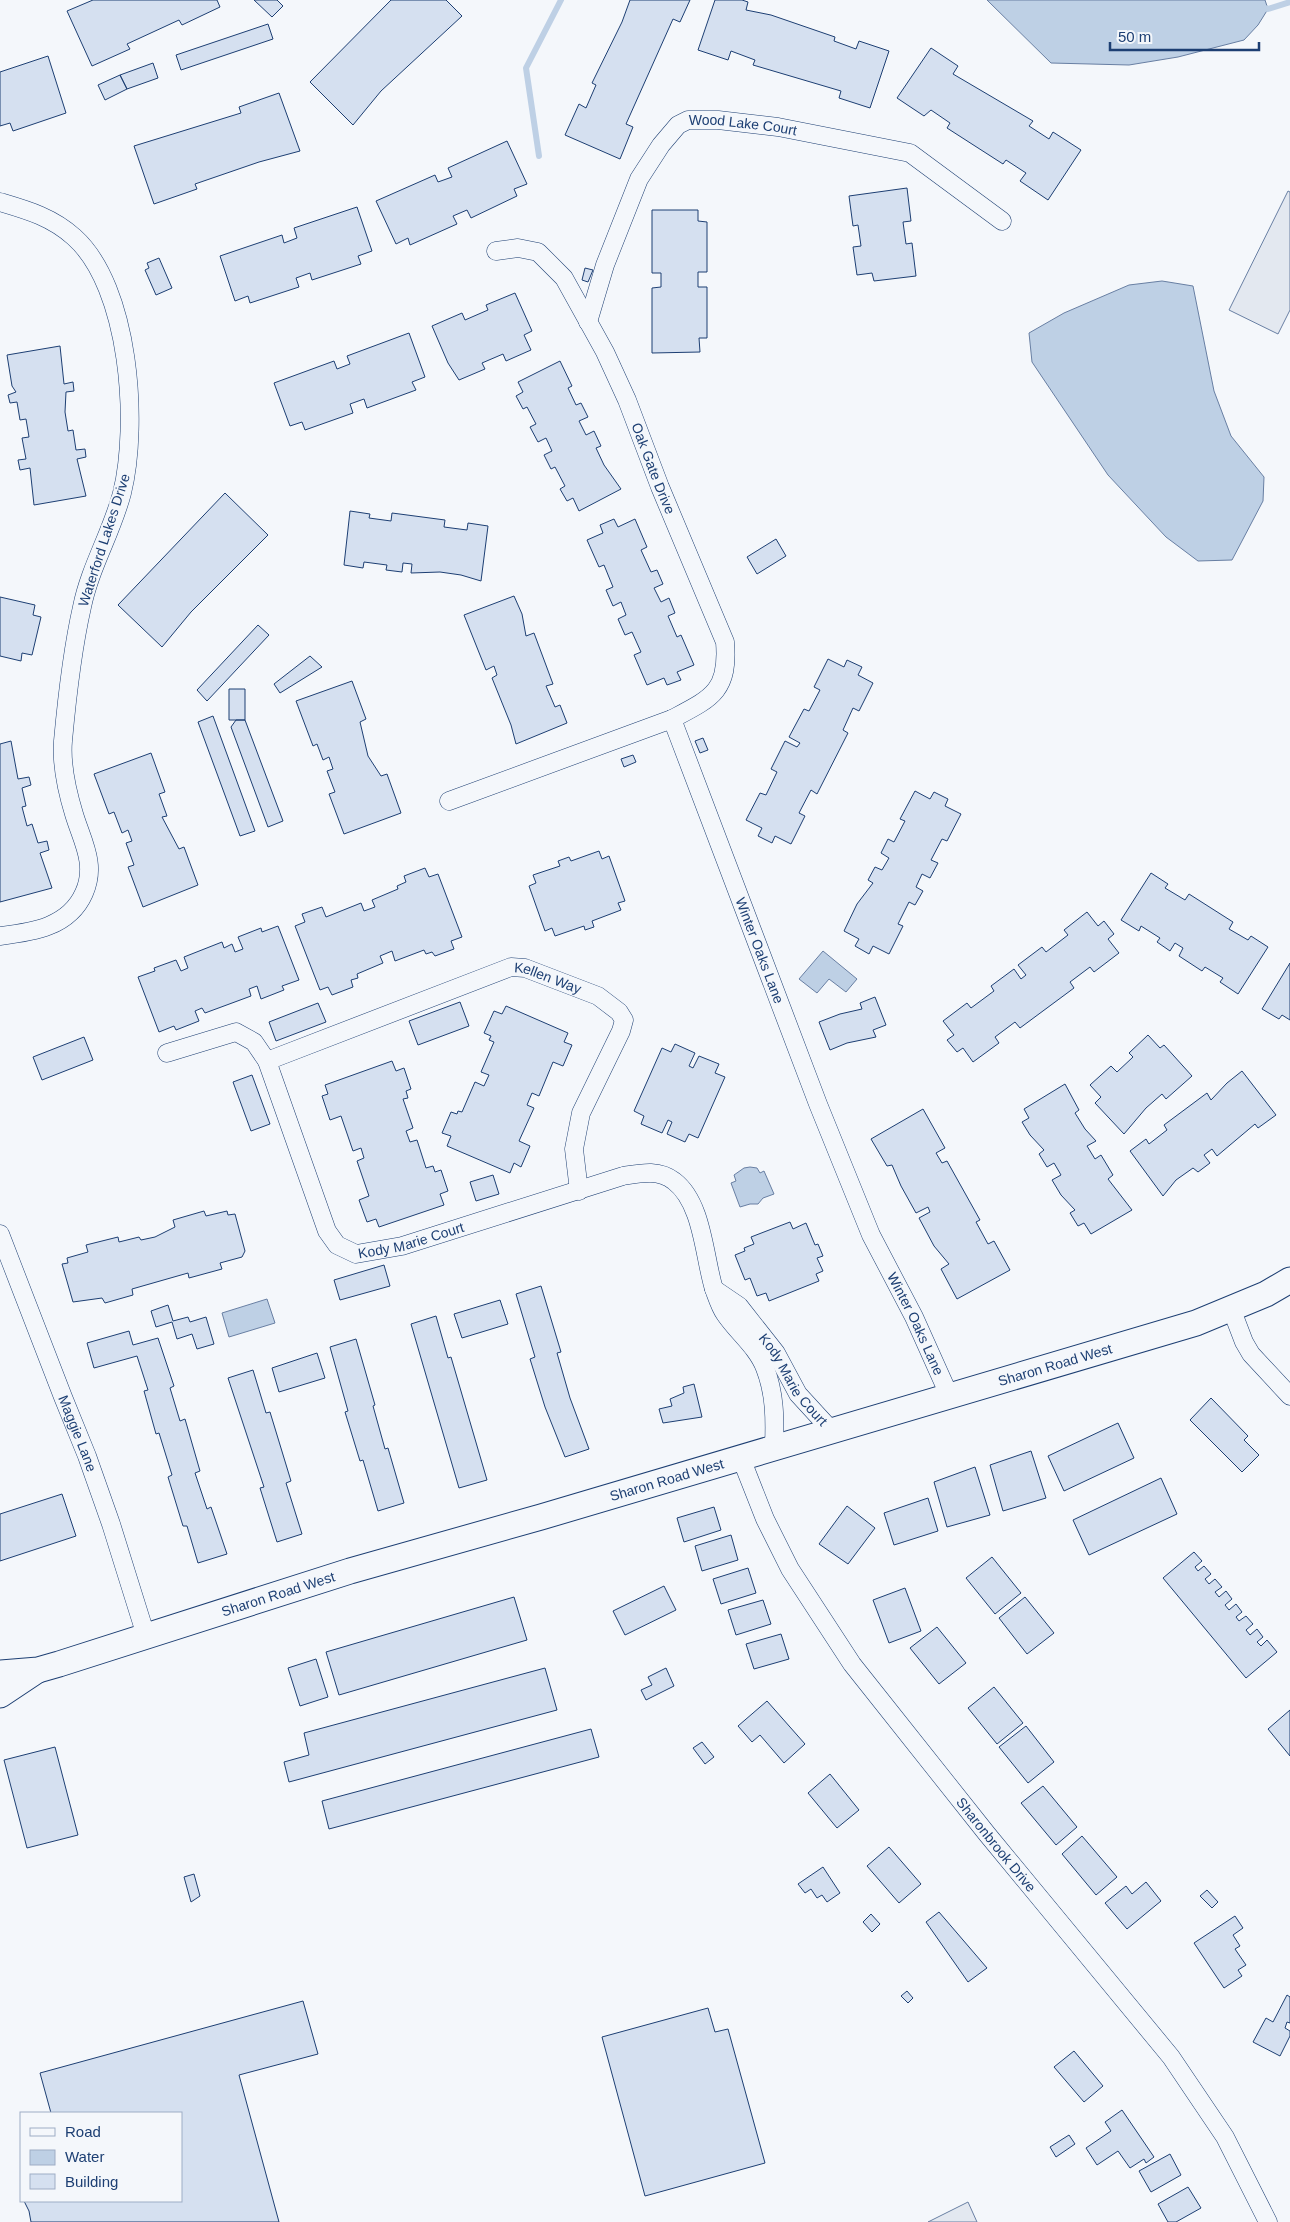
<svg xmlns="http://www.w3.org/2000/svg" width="1290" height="2222" viewBox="0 0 1290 2222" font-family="Helvetica,sans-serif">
	<rect width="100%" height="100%" fill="#f4f7fb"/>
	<path fill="#e3e8f0" stroke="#687fa3" d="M1288,191L1290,192V310L1278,334L1229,310Z
		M968,2202L977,2222H928Z"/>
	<path fill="#bed0e5" stroke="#687fa3" d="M987,0H1265L1268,9L1258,25L1244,40L1178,57L1129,65L1051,63Z
		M1162,281L1193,286L1214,391L1231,436L1264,477L1263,501L1232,560L1198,561L1166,537L1108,475L1032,362L1029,333L1064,313L1129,285Z
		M823,951L857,979L846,992L829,979L817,993L799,979Z
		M750,1167L757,1168L760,1173L764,1171L774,1194L763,1198L758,1204H750L740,1207L731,1183L736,1181L734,1175L744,1168Z
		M267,1299L275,1323L229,1337L222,1313Z"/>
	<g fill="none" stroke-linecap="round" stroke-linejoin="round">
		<path stroke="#bed0e5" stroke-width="6" d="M1260,7L1268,9L1290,2
			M539,156L526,68L561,0"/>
	</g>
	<path fill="#d5e0f0" stroke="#1d3f73" d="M93,0H217L220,7L182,25L179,20L127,44L130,49L92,66L67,11Z
		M254,0H277L283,6L272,17Z
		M391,0H446L462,16L381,91L353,125L310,82Z
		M630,0H690L680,22L673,19L626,124L633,127L620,159L565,135L579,104L586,108L596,85L592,83L622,22Z
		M715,0H742L748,2L746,10L771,15L835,37L834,41L856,49L859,41L889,51L870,108L839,98L841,91L753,65L755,60L731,51L728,60L698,50Z
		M268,24L273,39L181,70L176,55Z
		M931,48L958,66L953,74L1033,121L1029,126L1049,139L1053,132L1081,150L1048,200L1020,181L1026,173L1006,160L1003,164L947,128L950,123L931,110L924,116L897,98Z
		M48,56L66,113L13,131L10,123L0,126V72Z
		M153,63L158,78L127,89L120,75Z
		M120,75L127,89L105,100L98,85Z
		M279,93L300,151L259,162L195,184L197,189L154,204L134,146L241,113L239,107Z
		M507,141L527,184L514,189L517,196L471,218L467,210L453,216L457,224L410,245L408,238L396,244L376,201L435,175L438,182L452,177L448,168Z
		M907,188L911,221L903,222L906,244L912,243L916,276L874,281L872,273L857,275L853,247L861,246L858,225L853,226L849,196Z
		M357,207L372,251L358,256L361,264L312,280L310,273L296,278L299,287L250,303L248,296L235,301L220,256L282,235L284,243L297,238L294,228Z
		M652,210H698V221L707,222V272H698V287H707V338H699L700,352L652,353V288L661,287V273H652Z
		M159,258L172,288L156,295L145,270L149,268L147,263Z
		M585,268L593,270L588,282L582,280Z
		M515,293L532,331L524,335L531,350L506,361L503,354L482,363L485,369L459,380L448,363L432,326L462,313L465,320L488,310L486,305Z
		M409,333L425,377L412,382L416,390L367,408L364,399L350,404L353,413L305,430L302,422L290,426L274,383L334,361L337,369L350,364L347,356Z
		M60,346L64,384L73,382L74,391L66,392L65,412L68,431L73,430L76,450L85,449L86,457L77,459L86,496L34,505L30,468L20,470L18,460L26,459L22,438L29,437L26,419L20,420L17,402L10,403L8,395L16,392L12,386L7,355Z
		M560,361L572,386L568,388L576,405L581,403L588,417L579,421L586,435L594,431L601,446L596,448L604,465L621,489L579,511L573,498L567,501L560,489L565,486L555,467L551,469L544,455L552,451L546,438L538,442L530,427L536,424L527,407L523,409L516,396L523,392L518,382Z
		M225,493L268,535L191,612L162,647L118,605Z
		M350,511L370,514L369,518L391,521L392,513L445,520L444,527L467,530L468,523L488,526L481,581L461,575L440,572L411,573L412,564L403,563L402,572L386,570L387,565L364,562L363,568L344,565Z
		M614,519L618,527L635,519L647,547L641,550L651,572L657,570L663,584L654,588L661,602L669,598L675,613L668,616L677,637L681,635L694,665L677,672L681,680L667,685L664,678L647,685L634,655L641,652L632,632L625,635L618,619L626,615L621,602L613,606L606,590L613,587L604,565L599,567L587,540L603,533L600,525Z
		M776,539L786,556L757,574L747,557Z
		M514,596L522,614L526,636L534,633L553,684L546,686L555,707L560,705L567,723L516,744L511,725L492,678L497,675L494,666L486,670L464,615Z
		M0,597L35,605L33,615L41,617L32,655L22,653L21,661L0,656Z
		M258,625L269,635L207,701L197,690Z
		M310,656L322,667L280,693L274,684Z
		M828,659L844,667L847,660L862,667L858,675L873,683L859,711L853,708L843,730L848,733L817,794L811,790L799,813L805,816L791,844L775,836L772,843L758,836L762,828L746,820L760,793L766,795L777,772L771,769L785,741L797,747L800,743L789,737L804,709L809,711L820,690L814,687Z
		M352,681L366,719L360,722L368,756L381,776L387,774L401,813L344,834L329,794L335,792L327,771L333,769L329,757L323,760L317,744L313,746L296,701Z
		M229,689H245V720H229Z
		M213,716L255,831L240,836L198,722Z
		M236,720H245L283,821L268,827L231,727Z
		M703,738L708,750L700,753L695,741Z
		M11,741L18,779L29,777L31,785L22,788L26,806L22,807L27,826L32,824L38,843L47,841L49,850L40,853L52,888L0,902V744Z
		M151,753L165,792L159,794L167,816L162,817L179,849L184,847L198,885L143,907L128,867L134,865L126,843L132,841L128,830L122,833L114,812L109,814L94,774Z
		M633,755L636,762L624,767L621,759Z
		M915,791L930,799L934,792L948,799L945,806L961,814L947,841L942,839L931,860L938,863L930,878L922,874L916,887L923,891L915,905L909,902L898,924L903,926L889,954L873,946L869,954L855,946L859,939L844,931L857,904L873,883L868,880L875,867L882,870L889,858L881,853L888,839L894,842L905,821L900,819Z
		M599,851L602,859L609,856L625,901L618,903L621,910L592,921L594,927L585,930L584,926L555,936L552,928L545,931L529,886L536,883L533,875L560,866L558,861L569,857L571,861Z
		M425,868L429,877L438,874L462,937L451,941L454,949L435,956L432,952L426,954L424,950L395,961L392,951L380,956L383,963L357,974L358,978L351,980L353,987L332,995L328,987L320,990L295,926L305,922L302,914L322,907L326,917L361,903L364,911L375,907L372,900L398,889L397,886L406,882L404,876Z
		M1151,873L1168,884L1165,888L1185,900L1189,894L1233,922L1229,929L1248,940L1251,936L1268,947L1238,994L1220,982L1223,978L1205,967L1202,971L1179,956L1183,948L1175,943L1170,951L1157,942L1160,938L1141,926L1139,931L1121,920Z
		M1087,912L1098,926L1104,921L1114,934L1108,939L1119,953L1094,972L1090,967L1070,982L1074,988L1020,1028L1015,1022L995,1037L999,1043L973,1062L963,1048L957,1052L947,1040L954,1035L943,1021L967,1003L971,1008L994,991L991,986L1014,969L1021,979L1026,975L1018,965L1042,947L1046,952L1068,935L1064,930Z
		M278,926L299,980L282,986L284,990L261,999L257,986L249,989L251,996L205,1013L202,1008L195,1011L199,1021L176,1030L174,1026L159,1032L138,977L155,971L154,968L176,960L181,971L188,968L184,957L222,942L224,948L232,944L235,952L243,949L238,937L261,928L262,932Z
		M1290,963V1020L1282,1015L1279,1019L1262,1009Z
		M875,997L886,1025L873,1030L876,1037L847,1043L830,1050L819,1022L840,1014L862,1009L860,1003Z
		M460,1002L469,1026L418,1045L409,1021Z
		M318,1003L326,1022L276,1041L269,1022Z
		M506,1006L568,1033L564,1042L572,1045L563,1066L553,1062L539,1096L532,1093L527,1105L534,1108L519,1141L530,1146L521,1167L514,1163L510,1173L447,1146L451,1136L442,1133L451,1112L457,1114L458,1111L462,1112L475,1082L484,1086L489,1075L481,1072L494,1042L489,1040L491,1036L484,1033L494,1011L502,1014Z
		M1148,1035L1160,1048L1164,1045L1192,1076L1166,1099L1162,1094L1146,1108L1124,1134L1095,1103L1101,1097L1090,1085L1111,1066L1117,1072L1133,1057L1129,1053Z
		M84,1037L93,1060L42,1080L33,1057Z
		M675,1044L695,1053L689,1066L693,1068L699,1056L719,1064L715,1073L725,1077L698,1138L689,1134L685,1142L667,1134L672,1122L668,1120L662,1133L641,1124L644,1116L634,1111L662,1048L671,1052Z
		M392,1061L396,1071L404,1068L411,1089L406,1091L408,1098L403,1099L413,1128L406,1131L410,1142L417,1140L426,1168L433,1166L435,1172L441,1170L448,1191L440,1194L444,1205L379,1227L376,1219L367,1222L359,1200L369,1196L357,1161L364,1158L361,1148L353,1151L341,1116L330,1120L322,1096L328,1094L325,1085Z
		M1242,1071L1276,1115L1258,1128L1255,1124L1217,1156L1212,1149L1204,1155L1210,1163L1198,1172L1193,1168L1176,1180L1163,1196L1130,1151L1146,1139L1149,1144L1167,1130L1164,1125L1207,1093L1211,1100L1227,1083Z
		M252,1075L270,1124L251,1131L233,1082Z
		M1065,1084L1079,1110L1075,1113L1085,1129L1096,1141L1087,1146L1095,1159L1101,1155L1113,1175L1108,1179L1132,1210L1091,1234L1084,1223L1078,1226L1070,1213L1075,1210L1061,1195L1052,1180L1061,1175L1054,1163L1047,1167L1039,1154L1044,1150L1030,1135L1022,1122L1029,1118L1024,1109Z
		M923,1109L945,1148L936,1153L942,1163L947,1161L980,1220L976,1222L988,1244L994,1241L1010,1270L957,1299L941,1269L949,1264L934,1246L919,1218L930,1212L928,1207L916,1213L901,1186L892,1165L887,1166L871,1139Z
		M493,1175L499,1194L476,1201L470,1182Z
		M204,1211L206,1216L227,1211L228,1215L235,1214L245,1251L242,1257L220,1263L222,1269L189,1278L188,1273L132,1289L133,1295L105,1303L102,1298L73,1302L62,1264L68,1263L67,1258L88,1252L86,1245L118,1237L119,1242L139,1237L141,1240L155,1237L175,1227L173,1220Z
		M790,1222L793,1229L806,1223L815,1245L818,1244L823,1256L817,1258L823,1271L816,1274L819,1281L769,1301L766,1293L757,1296L750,1278L745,1280L735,1255L745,1251L744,1248L754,1244L751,1237Z
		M384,1265L390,1286L340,1300L334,1280Z
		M541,1286L561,1352L557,1353L570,1398L589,1449L565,1457L545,1407L530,1359L535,1357L516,1294Z
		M500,1300L508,1324L462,1338L454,1314Z
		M168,1305L173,1321L188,1317L190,1322L206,1317L214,1344L197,1349L192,1334L177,1339L172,1322L156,1327L151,1311Z
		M436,1316L448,1358L451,1357L487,1480L459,1488L411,1324Z
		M129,1331L133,1345L158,1338L174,1386L170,1388L180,1421L185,1419L200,1471L195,1473L207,1509L211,1507L227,1554L198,1563L187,1526H183L168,1477L172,1475L159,1433L156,1434L144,1391L148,1390L137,1356L94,1368L87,1343Z
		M356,1339L375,1405L373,1406L385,1449L388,1448L404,1503L378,1511L363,1460L360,1461L345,1412L348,1411L330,1347Z
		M317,1353L325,1378L279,1392L272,1368Z
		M253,1370L266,1413L270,1412L291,1481L286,1483L302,1534L277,1542L260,1488L264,1487L228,1378Z
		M694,1384L702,1417L663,1423L659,1409L672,1406L670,1399L684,1393L683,1387Z
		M1211,1398L1248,1436L1244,1440L1259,1455L1242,1472L1190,1420Z
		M1118,1423L1134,1458L1064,1491L1048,1456Z
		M1031,1451L1046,1498L1003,1511L990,1465Z
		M975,1467L990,1515L947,1527L934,1482Z
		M1161,1478L1177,1514L1089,1555L1073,1520Z
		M62,1494L76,1536L0,1561V1514Z
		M928,1498L938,1531L894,1545L884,1513Z
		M847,1506L875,1528L848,1564L819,1544Z
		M714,1507L721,1530L684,1542L677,1518Z
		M731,1535L738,1560L702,1571L695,1546Z
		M1194,1552L1202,1561L1195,1567L1198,1571L1204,1566L1211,1574L1205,1579L1209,1584L1215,1579L1222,1587L1215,1592L1219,1597L1226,1591L1232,1599L1225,1605L1229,1610L1236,1604L1242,1612L1236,1617L1239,1621L1246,1616L1253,1624L1246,1630L1250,1635L1257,1629L1263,1637L1257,1642L1261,1646L1267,1640L1277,1652L1246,1678L1163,1578Z
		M992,1557L1021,1593L995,1614L966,1578Z
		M748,1568L756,1593L721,1604L713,1579Z
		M664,1586L676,1610L625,1635L613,1611Z
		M905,1588L921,1631L889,1643L873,1600Z
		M514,1597L527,1640L339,1695L326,1652Z
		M1025,1597L1054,1633L1027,1654L999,1618Z
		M763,1600L771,1624L736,1635L728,1610Z
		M937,1627L966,1663L939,1684L910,1648Z
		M781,1634L789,1659L754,1669L746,1644Z
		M316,1659L328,1697L300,1706L288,1668Z
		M545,1668L557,1710L289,1782L284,1762L309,1755L304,1733Z
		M666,1668L674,1686L646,1700L641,1690L652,1685L648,1677Z
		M994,1687L1023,1723L997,1744L968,1708Z
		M767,1701L805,1744L784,1763L760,1735L752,1742L738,1726Z
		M1290,1710V1756L1268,1729Z
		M1026,1726L1054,1762L1028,1783L999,1747Z
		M591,1729L599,1757L329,1829L322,1801Z
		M702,1742L714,1757L705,1764L693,1748Z
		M55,1747L78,1835L27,1848L4,1760Z
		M830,1774L859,1810L837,1828L808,1793Z
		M1043,1786L1077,1827L1056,1845L1021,1803Z
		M1082,1836L1117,1877L1096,1895L1062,1854Z
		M889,1847L921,1884L899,1903L867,1866Z
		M823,1867L840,1893L827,1902L822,1895L817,1898L811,1889L805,1893L798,1884Z
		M194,1874L200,1896L191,1902L184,1877Z
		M1146,1882L1161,1901L1127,1929L1105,1903L1126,1886L1132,1894Z
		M1207,1890L1218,1902L1212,1908L1200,1896Z
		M939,1912L987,1968L968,1982L926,1922Z
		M871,1914L880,1924L872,1932L863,1922Z
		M1235,1916L1243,1928L1233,1935L1240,1946L1235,1949L1246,1965L1238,1970L1242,1976L1224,1988L1194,1943Z
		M907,1991L913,1998L908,2003L901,1996Z
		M1287,1995L1290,1997V2023L1287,2022L1285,2028L1290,2031V2036L1280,2056L1253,2042L1266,2018L1273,2022Z
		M303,2001L318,2054L239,2075L279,2222H31L29,2211L24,2201H181V2113H51L40,2073Z
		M708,2008L715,2032L728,2029L765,2163L645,2196L602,2037Z
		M1074,2051L1103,2086L1084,2102L1054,2067Z
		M1122,2110L1154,2157L1146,2163L1144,2159L1130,2168L1118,2151L1097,2165L1086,2148L1111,2131L1105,2122Z
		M1069,2135L1075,2144L1056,2157L1050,2147Z
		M1170,2154L1181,2175L1151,2192L1139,2171Z
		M1188,2187L1201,2208L1176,2222H1168L1158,2204Z"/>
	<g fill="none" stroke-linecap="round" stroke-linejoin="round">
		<defs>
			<g id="minor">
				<path d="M0,202C27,210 52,217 74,237C130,287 139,424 122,493C112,532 90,567 82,607C72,651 67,697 63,741C61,765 67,791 74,814C82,841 97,864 84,893C69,927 33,932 0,936"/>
				<path id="s1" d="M496,251L518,248L538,252L564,278L605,352L627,400L660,487L725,642C729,691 712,698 672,719"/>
				<path id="s2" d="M588,322L605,265L639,179L661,145L678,125L688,120H718L778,127L910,153L1002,221"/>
				<path id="s3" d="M449,801L672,719L818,1104L871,1235L914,1317L949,1395"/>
				<path id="s4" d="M167,1053L236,1032L254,1042L267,1061L327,1231L337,1245L356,1254L402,1246L623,1176C641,1173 659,1169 674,1181C703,1203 704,1257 714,1289C717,1297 720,1307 725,1314C737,1332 757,1347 765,1368C775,1394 775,1419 774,1446"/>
				<path id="s5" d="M267,1061L511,967L525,968L598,996L619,1012L624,1020L621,1031L581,1113L574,1149L579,1191"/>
				<path id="s6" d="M0,1234L63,1397L87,1456L111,1524L146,1636"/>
				<path id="s7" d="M714,1289L739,1306L776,1353L798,1394L831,1430"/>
				<path d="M1231,1308L1244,1342L1251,1354L1290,1396"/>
				<path id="s8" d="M741,1458L765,1519L790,1569L852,1664L987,1834L1171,2057L1225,2137L1268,2222"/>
			</g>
			<g id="secondary">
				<path id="s9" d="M0,1673L38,1670L59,1664L350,1571L541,1517L1196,1323L1266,1294L1290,1280"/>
				<path d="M0,1695L36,1671"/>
			</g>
		</defs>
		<use href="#minor" stroke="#1d3f73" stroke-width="19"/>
		<use href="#secondary" stroke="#1d3f73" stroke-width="27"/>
		<use href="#minor" stroke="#f4f7fb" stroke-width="18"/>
		<use href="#secondary" stroke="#f4f7fb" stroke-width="25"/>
	</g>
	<g text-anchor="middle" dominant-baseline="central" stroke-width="4" stroke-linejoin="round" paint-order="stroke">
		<g font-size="14" fill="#1d3f73" stroke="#f4f7fb">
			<text stroke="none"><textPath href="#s2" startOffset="285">Wood Lake Court</textPath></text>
			<text stroke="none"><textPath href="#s1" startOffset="290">Oak Gate Drive</textPath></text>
			<text transform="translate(104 540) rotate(-72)">Waterford Lakes Drive</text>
			<text stroke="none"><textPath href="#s3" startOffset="485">Winter Oaks Lane</textPath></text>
			<text stroke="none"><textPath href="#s5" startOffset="300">Kellen Way</textPath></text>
			<text stroke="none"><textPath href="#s4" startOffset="391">Kody Marie Court</textPath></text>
			<text stroke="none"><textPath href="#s3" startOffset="890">Winter Oaks Lane</textPath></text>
			<text stroke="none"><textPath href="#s9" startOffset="1100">Sharon Road West</textPath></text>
			<text stroke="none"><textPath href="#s7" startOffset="122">Kody Marie Court</textPath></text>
			<text stroke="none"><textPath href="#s6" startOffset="214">Maggie Lane</textPath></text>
			<text stroke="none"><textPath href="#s9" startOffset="695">Sharon Road West</textPath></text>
			<text stroke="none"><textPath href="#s9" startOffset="290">Sharon Road West</textPath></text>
			<text stroke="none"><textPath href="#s8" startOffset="466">Sharonbrook Drive</textPath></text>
		</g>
	</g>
	<rect x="20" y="2112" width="162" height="90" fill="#f4f7fb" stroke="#9eadc5"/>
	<rect x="30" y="2128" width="25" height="8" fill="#f4f7fb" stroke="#9eadc5"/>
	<text x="65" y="2137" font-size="15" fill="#1d3f73">Road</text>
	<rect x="30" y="2150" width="25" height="15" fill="#bed0e5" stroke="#9eadc5"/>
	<text x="65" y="2162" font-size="15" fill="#1d3f73">Water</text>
	<rect x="30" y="2174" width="25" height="15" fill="#d5e0f0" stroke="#9eadc5"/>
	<text x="65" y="2187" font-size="15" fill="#1d3f73">Building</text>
	<path d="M1110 42v8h149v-8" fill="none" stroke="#1d3f73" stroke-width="2.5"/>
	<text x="1118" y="42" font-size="15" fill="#1d3f73" stroke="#f4f7fb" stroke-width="4" paint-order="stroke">50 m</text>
</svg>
